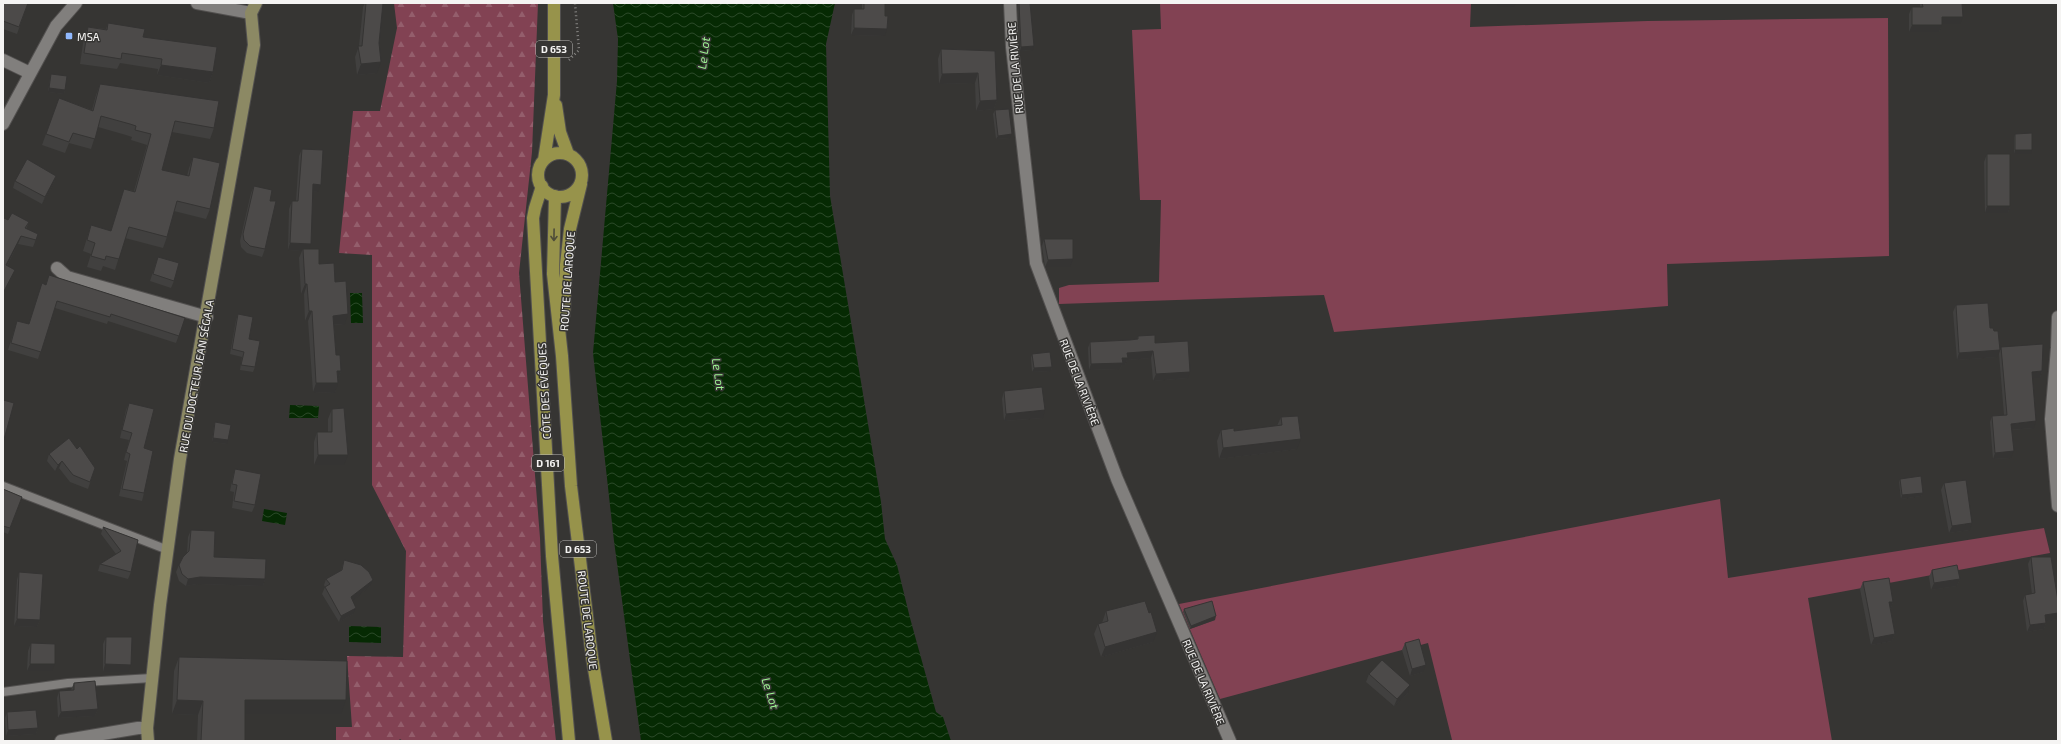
<svg xmlns="http://www.w3.org/2000/svg" width="2061" height="744" viewBox="0 0 2061 744" font-family="'Exo 2',sans-serif">
	<defs>
		<pattern id="forest-firs" width="22" height="20" patternUnits="userSpaceOnUse"><rect width="22" height="20" fill="#824253"/><path d="M5 1l3.5 6h-7zM16 11l3.5 6h-7z" fill="#945e6c"/></pattern>
		<pattern id="water-waves" width="16" height="10" patternUnits="userSpaceOnUse"><rect width="16" height="10" fill="#062a03"/><path d="M0 5q4-4 8 0t8 0" fill="none" stroke="#2b4a28"/></pattern>
	</defs>
	<rect width="100%" height="100%" fill="#363533"/>
	<path fill="#824253" d="M1160,3H1471L1470,27L1647,21L1888,18L1889,256L1667,264L1668,306L1334,332L1324,295L1059,304V288L1069,285L1159,282L1161,200H1140L1132,30L1161,29Z
		M1720,499L1728,578L2044,528L2050,553L1808,598L1832,741H1449L1452,740L1428,643L1220,699L1179,604Z"/>
	<path fill="url(#forest-firs)" d="M394,3H538L532,152L519,273L540,538L543,621L556,741H403L400,739L398,741H336V727H352L347,656L403,657L406,551L372,485V255L339,253L353,111H380L397,28Z"/>
	<path fill="url(#water-waves)" d="M613,3H835L826,44L830,196L881,502L885,539L897,565L910,618L936,712L943,717L951,741H641L614,541L593,353L617,81L618,39Z
		M350,293H362L363,323H351Z
		M290,405L319,406L318,418H289Z
		M264,509L287,513L285,525L262,521Z
		M349,626L381,627V643L349,642Z"/>
	<g fill="none" stroke-linecap="round" stroke-linejoin="round">
		<defs>
			<path id="lane" d="M3,486L168,550
				M3,692L68,683L152,678"/>
			<path id="street" d="M197,3L251,13
				M1010,3L1012,47L1036,263L1117,479L1230,741
				M3,60L30,73
				M3,124L56,26L76,3
				M57,268L67,277L207,317
				M2058,317L2057,348L2051,419L2058,506
				M61,741L138,728H147"/>
			<path id="secondary" d="M148,741L147,728L160,605L180,459L254,45L251,13L256,3"/>
			<path id="primary" d="M556,105L560,132L568,154
				M538 175a22 22 0 1 1 44 0a22 22 0 1 1-44 0Z
				M544,160L554,95V3
				M542,186L535,208L533,218L552,556L569,741
				M555,196L553,274L562,356L571,486L592,657L606,741
				M564,314L566,265L570,229L581,184"/>
		</defs>
		<use href="#lane" stroke="#52504f" stroke-width="10"/>
		<use href="#street" stroke="#52504f" stroke-width="14"/>
		<use href="#secondary" stroke="#52504f" stroke-width="14"/>
		<use href="#primary" stroke="#52504f" stroke-width="14"/>
		<path stroke="#868583" stroke-width="2.5" stroke-dasharray="1 3" stroke-linecap="butt" d="M569,60L579,50L575,3"/>
		<use href="#lane" stroke="#817f7d" stroke-width="8"/>
		<use href="#street" stroke="#817f7d" stroke-width="12"/>
		<use href="#secondary" stroke="#8c8964" stroke-width="12"/>
		<use href="#primary" stroke="#97934b" stroke-width="12"/>
	</g>
	<path fill="#41403f" d="M3,3H28L17,34L3,29Z
		M365,3H383L379,43L377,73L357,75L355,57L359,46L363,7Z
		M862,3H885V36L851,35L852,15L854,9H862Z
		M1018,3H1030L1033,50L1020,51Z
		M1920,3H1962L1960,24H1942L1939,32H1909V14L1912,7H1920Z
		M108,23L143,37L213,72L209,83L157,75L158,69L120,63L117,69L80,64L84,37L88,27L106,29Z
		M941,49L995,51L997,100L994,109L976,111L975,83L939,84L938,59Z
		M51,74L65,90L64,94L48,92L50,78Z
		M100,84L214,128L210,139L172,132L162,170L187,176L189,168L193,157L210,209L206,219L174,211L167,237L163,248L125,238L115,270L103,266L101,271L87,267L91,254L83,251L91,225L111,231L124,189L134,191L147,145L131,140L132,137L126,135L98,127L91,149L69,143L65,153L42,145L59,98L92,110L96,95Z
		M995,110L1010,138L996,139L993,114Z
		M2015,134L2031,154H2014V137Z
		M302,149L318,192L312,191L309,249L319,264L335,282L345,324L334,325L336,355L341,371L338,380L335,393L313,392L308,321H305L304,294H301L299,258L302,251L288,250L289,209L292,201H296L299,156Z
		M1987,154L2010,206L2008,213H1985L1984,162Z
		M56,176L54,183L42,204L13,188L15,181Z
		M254,186L265,249L262,257L247,253L241,247L240,241L251,193Z
		M8,220L29,222L26,229L38,234L33,247L18,244L7,266L12,277L3,295Z
		M1044,239L1070,267H1045L1042,246Z
		M158,257L174,281L171,288L150,281Z
		M49,275L185,318L176,343L108,321L107,324L55,308L38,359L8,350L17,321L29,324L46,284Z
		M1956,305L1990,328L1997,357L1957,360L1953,312Z
		M238,314L249,339L255,367L253,372L240,370L242,357L230,354L236,320Z
		M1138,336L1155,343L1188,378L1153,381L1151,358L1127,360L1125,365H1122L1120,369L1089,370L1088,348L1090,342L1130,340L1137,339Z
		M2001,347L2042,371L2040,378H2032L2034,428L2012,430L2011,458L1993,459L1990,422L1992,416L2004,415L1999,354Z
		M1032,354L1052,367L1051,371L1032,372L1031,358Z
		M1004,391L1043,418L1004,421L1002,399Z
		M129,403L144,448V493L142,501L119,496L127,461L124,460L129,440L120,438L126,410Z
		M332,409L344,465H314V442L317,432H328V419Z
		M1281,417L1297,449L1219,459L1217,441L1221,430L1234,431L1277,426Z
		M215,422L227,444L212,442L214,426Z
		M77,449L95,468L88,489L70,482L59,468L55,471L47,461L49,454Z
		M235,469L255,505L252,512L232,508L234,492L230,491L233,476Z
		M1900,479L1923,493L1921,496L1901,499L1899,482Z
		M1944,483L1970,530L1949,533L1941,490Z
		M3,489L22,497L8,534L3,532Z
		M103,527L138,540L131,572L128,579L98,571L100,564L116,554L101,534Z
		M191,530L214,557L265,579L263,586L197,584L186,586L179,581L176,572L179,565L187,553L188,537Z
		M2031,557L2057,619L2046,621V623L2044,629L2027,632L2023,601L2025,595L2032,594L2028,564Z
		M344,560L370,586L352,601L353,614L339,622L322,594L325,587L324,585L326,579L341,571Z
		M1932,570L1960,579L1957,586L1931,590L1929,577Z
		M19,572L40,620L37,627L14,626L17,580Z
		M1863,582L1893,602L1891,608L1890,609L1895,634L1892,641L1871,645L1860,589Z
		M1184,609L1215,620L1190,629L1183,612Z
		M1106,611L1153,642L1101,657L1094,634L1098,624L1102,623Z
		M106,637L128,672H103V644Z
		M31,643L52,671H27L28,651Z
		M1405,643L1423,672L1410,676L1402,650Z
		M179,657L341,714H245V741H197L198,715L172,714L174,671Z
		M1369,674L1408,693L1394,706L1366,682Z
		M74,683L98,709L95,716L58,718L57,698L59,691L71,690Z
		M7,712L38,728L36,734L6,736L5,718Z"/>
	<path fill="#353433" d="M1498,3H1516L1514,7L1497,6Z
		M1942,17H1963L1960,24H1939Z
		M1912,25H1942L1939,32H1909Z
		M854,28L887,29L885,36L851,35Z
		M1034,46L1033,50L1020,51L1021,47Z
		M381,62L377,73L357,75L361,64Z
		M161,65L213,72L209,83L157,75Z
		M978,73L975,83L939,84L942,74Z
		M49,88L65,90L64,94L48,92Z
		M997,100L994,109L976,111L980,101Z
		M1012,134L1010,138L996,139L998,136Z
		M2015,150H2032L2031,154H2014Z
		M56,176L54,183L42,204L45,197Z
		M313,184L321,185L318,192L310,191Z
		M1987,206H2010L2008,213H1985Z
		M21,236L18,244L3,273L6,265Z
		M290,243L311,244L308,251L303,249L302,251L288,250Z
		M1073,259L1070,267H1045L1048,260Z
		M15,270L12,277L3,295V293Z
		M305,284H307L304,294H301Z
		M309,311H312L308,321H305Z
		M348,314L345,324L330,325L333,316Z
		M2000,350L1997,357L1957,360L1959,353Z
		M1153,351L1151,358L1127,360L1125,365H1122L1120,369L1089,370L1091,364L1127,353Z
		M1052,367L1051,371L1032,372L1034,368Z
		M337,371H341L338,380Z
		M2042,371L2040,378H2029L2032,372Z
		M1190,372L1188,378L1153,381L1156,374Z
		M316,383H338L335,393L313,392Z
		M1045,410L1043,418L1004,421L1006,414Z
		M2036,421L2034,428L2009,430L2011,424Z
		M213,438L228,440L227,444L212,442Z
		M1301,439L1297,449L1219,459L1223,448Z
		M2014,451L2011,458L1993,459L1995,453Z
		M318,455H348L344,465H314Z
		M62,461L59,468L55,471L58,465Z
		M1923,493L1921,496L1901,499L1902,495Z
		M1972,523L1970,530L1949,533L1952,526Z
		M200,577L265,579L263,586L197,584L186,586L188,579Z
		M1960,579L1957,586L1931,590L1934,583Z
		M373,580L370,586L349,604L351,597Z
		M1889,602H1893L1891,608L1886,609Z
		M356,608L353,614L339,622L341,616Z
		M2058,613L2057,619L2042,622L2045,615Z
		M1216,616L1215,620L1190,629L1191,626Z
		M17,619L40,620L37,627L14,626Z
		M2046,623L2044,629L2027,632L2030,625Z
		M1157,632L1153,642L1101,657L1105,647Z
		M1895,634L1892,641L1871,645L1874,638Z
		M30,664H55L52,671H27Z
		M105,664L131,665L128,672H103Z
		M1426,665L1423,672L1410,676L1412,669Z
		M1410,685L1408,693L1394,706L1397,699Z
		M177,700L203,701L198,715L172,714Z
		M245,700H346L341,714H240Z
		M98,709L95,716L58,718L61,712Z
		M38,728L36,734L6,736L8,730Z"/>
	<path fill="#4c4a49" stroke="#353433" d="M3,3H28L19,27L3,21Z
		M366,3H383L379,43L381,62L361,64L358,46H362Z
		M864,3H885V16H888L887,29L854,28V9H864Z
		M1019,3H1030L1034,46L1021,47Z
		M1922,3H1962L1963,17H1942V25H1912V7H1923Z
		M108,23L145,29L143,37L217,47L213,72L161,65L162,59L122,53L121,59L84,53L88,27L107,30Z
		M941,49L995,51L997,100L980,101L978,73L942,74Z
		M51,74L67,76L65,90L49,88Z
		M100,84L219,101L214,128L175,121L162,170L189,176L193,157L220,163L210,209L177,201L167,237L129,227L119,259L106,256L105,260L91,256L95,243L87,240L91,225L111,231L124,189L135,192L151,134L135,130L136,126L130,124L101,116L95,139L73,133L69,142L46,134L59,98L93,111Z
		M1009,109L1012,134L998,136L995,110Z
		M2032,133V150H2015V134Z
		M302,149L323,150L321,185L313,184L311,244L290,243L292,201H298Z
		M1987,154H2010V206H1987Z
		M27,159L56,176L45,197L15,181Z
		M254,186L272,190L270,201H276L265,249L250,246L244,240L243,234Z
		M12,213L29,222L25,228L38,234L36,240L21,236L6,265L15,270L3,293V220L4,218L8,220Z
		M1044,239H1073V259L1048,260Z
		M303,249H319V264L334,263L335,282L346,281L348,314L333,316L336,355H340L341,371H337L338,383H316L312,311H309L307,284H305Z
		M158,257L179,263L174,281L153,274Z
		M49,275L185,318L179,336L111,314L110,317L57,301L41,352L11,343L17,321L29,324L42,283L46,285Z
		M1988,303L1990,328H1993L1994,331H1998L2000,350L1959,353L1956,305Z
		M238,314L253,317L249,339L260,341L255,367L241,365L244,352L232,349Z
		M1155,335V343L1188,341L1190,372L1156,374L1153,351L1127,353L1128,358H1122L1123,363L1091,364L1090,342L1130,340L1138,339V336Z
		M2043,344L2042,371L2032,372L2036,421L2011,424L2014,451L1995,453L1992,416L2007,415L2001,347Z
		M1050,352L1052,367L1034,368L1032,354Z
		M1042,387L1045,410L1006,414L1004,391Z
		M3,400L14,403L3,443Z
		M129,403L154,409L144,448L153,451L144,493L122,489L130,454L126,452L132,433L122,430Z
		M344,408L348,455H318L317,432H332V409Z
		M1298,416L1301,439L1223,448L1221,430L1234,428V431L1282,425L1281,417Z
		M215,422L231,425L228,440L213,438Z
		M69,438L77,449L80,446L95,468L90,482L73,475L62,461L58,465L49,454Z
		M235,469L261,474L255,505L234,501L237,485L232,484Z
		M1921,476L1923,493L1902,495L1900,479Z
		M1966,480L1972,523L1952,526L1944,483Z
		M3,489L22,497L10,528L3,526Z
		M103,527L138,540L131,572L100,564L121,551Z
		M191,530L215,531L214,557L266,559L265,579L200,577L188,579L182,574L179,565L183,557L189,551Z
		M2031,557H2051L2058,601V613L2045,615L2046,623L2030,625L2025,595L2035,593Z
		M344,560L361,565L369,572L373,580L351,597L356,608L341,616L325,587L330,584L326,579L342,570Z
		M1957,565L1960,579L1934,583L1932,570Z
		M19,572L43,574L40,620L17,619Z
		M1889,578L1893,602H1889L1895,634L1874,638L1863,582Z
		M1145,601L1149,613L1151,612L1157,632L1105,647L1098,624L1108,621L1106,611Z
		M1212,601L1216,616L1191,626L1184,609Z
		M106,637H132L131,665L105,664Z
		M1419,639L1426,665L1412,669L1405,643Z
		M31,643L55,644V664H30Z
		M179,657L347,661L346,700H245V741H201L203,701L177,700Z
		M1382,660L1410,685L1397,699L1369,674Z
		M95,681L98,709L61,712L59,691L74,690V683Z
		M36,710L38,728L8,730L7,712Z
		M118,739L119,741H113Z"/>
	<defs><path id="oneway-shaft" d="M-6 0H5M1.5-3L5.5 0L1.5 3" fill="none" stroke-width="1.6" stroke-linecap="round" stroke-linejoin="round"/></defs>
	<use stroke="#4e4c39" href="#oneway-shaft" transform="translate(554 235) rotate(91)"/>
	<rect fill="#90b8fd" stroke="#363533" stroke-width="1.5" x="65" y="32" width="8" height="8" rx="2"/>
	<g text-anchor="middle" dominant-baseline="central" stroke-width="3" stroke-linejoin="round" paint-order="stroke">
		<g fill="#363533" stroke="#bcbbb9" stroke-width="1">
			<rect x="536" y="41" width="36" height="16" rx="3"/>
			<rect x="532" y="455" width="32" height="16" rx="3"/>
			<rect x="560" y="541" width="36" height="16" rx="3"/>
		</g>
		<g font-size="10" font-weight="bold" fill="#f5f4f3">
			<text x="554" y="49">D 653</text>
			<text x="548" y="463">D 161</text>
			<text x="578" y="549">D 653</text>
		</g>
		<g font-size="11" fill="#f5f4f3" stroke="#363533" text-anchor="start">
			<text x="77" y="36">MSA</text>
		</g>
		<g font-size="11" fill="#f5f4f3" stroke="#363533">
			<text transform="translate(1015 68) rotate(-95)">RUE DE LA RIVIÈRE</text>
			<text transform="translate(567 281) rotate(-86)">ROUTE DE LAROQUE</text>
			<text transform="translate(196 376) rotate(-80)">RUE DU DOCTEUR JEAN SÉGALA</text>
			<text transform="translate(1080 382) rotate(69)">RUE DE LA RIVIÈRE</text>
			<text transform="translate(544 391) rotate(-93)">CÔTE DES ÉVÊQUES</text>
			<text transform="translate(588 620) rotate(83)">ROUTE DE LAROQUE</text>
			<text transform="translate(1204 682) rotate(67)">RUE DE LA RIVIÈRE</text>
		</g>
		<g font-size="12" font-style="italic" fill="#9ef793" stroke="#363533">
			<text transform="translate(703 53) rotate(-83)">Le Lot</text>
			<text transform="translate(719 374) rotate(82)">Le Lot</text>
			<text transform="translate(771 693) rotate(72)">Le Lot</text>
		</g>
	</g>
	<rect width="2061" height="744" fill="none" stroke="#f5f4f3" stroke-width="8"/>
</svg>
